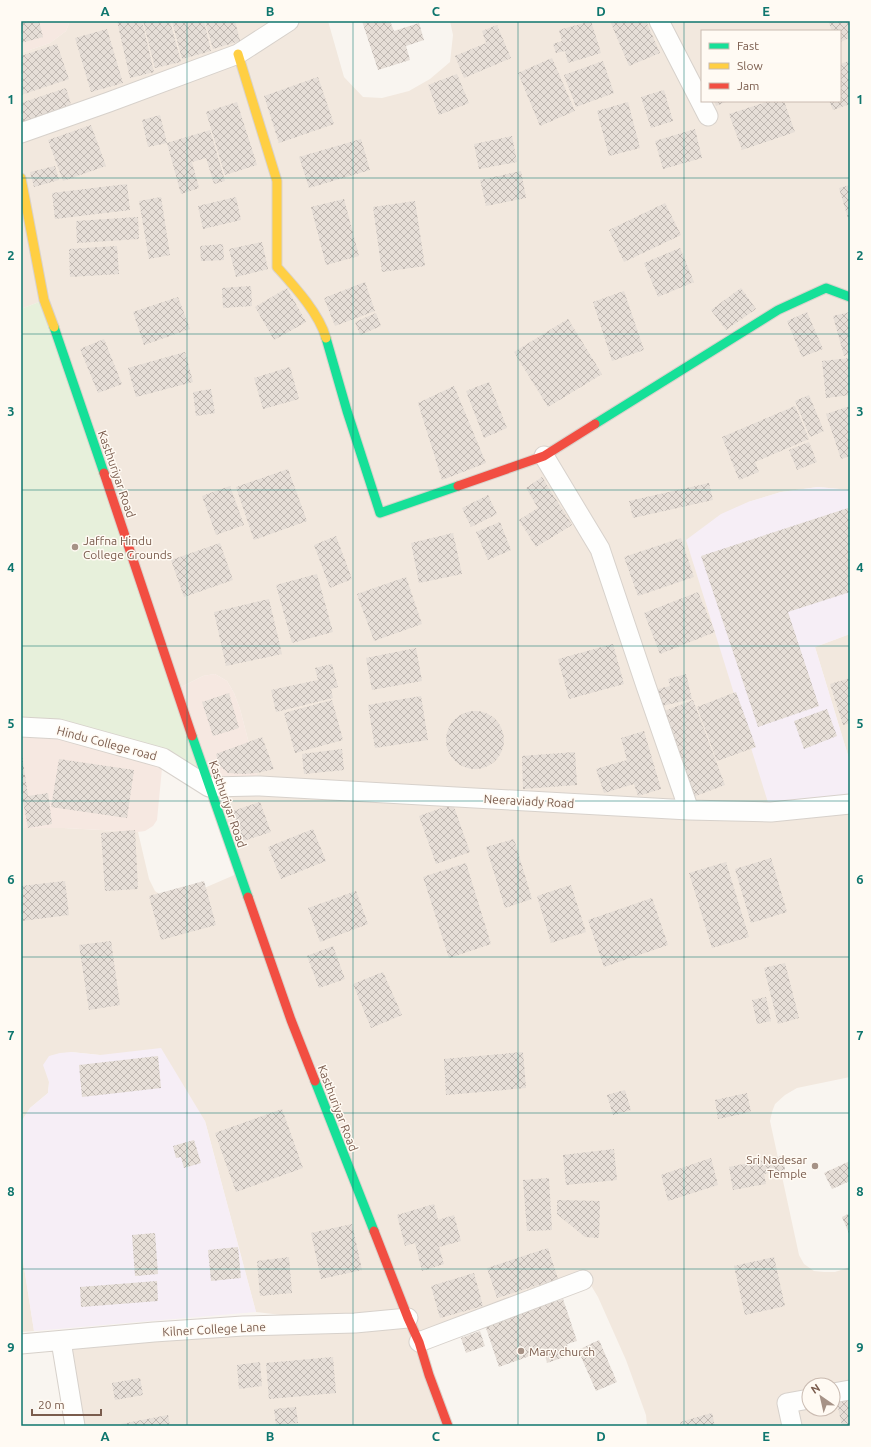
<svg xmlns="http://www.w3.org/2000/svg" width="871" height="1447" viewBox="0 0 871 1447" font-family="Ubuntu,sans-serif">
	<defs>
		<pattern id="building-cross-hatch" width="8" height="8" patternUnits="userSpaceOnUse"><rect width="8" height="8" fill="#e6ded7"/><path d="M0 0l8 8M0 8l8-8" fill="none" stroke="#bfb7b1"/></pattern>
	</defs>
	<rect width="100%" height="100%" fill="#f9f5f0"/>
	<path fill="#f2e8de" fill-rule="evenodd" d="M70,21H328L344,77L363,97L382,98L409,91L430,79L450,62L453,35L450,21H850V490L818,487L781,492L748,502L850,804V1077L797,1088L785,1095L775,1104L772,1112L770,1121L799,1255L804,1264L814,1271L824,1272H835L850,1267V1426H647L646,1415L626,1360L598,1297L592,1287L588,1283L419,1342L448,1426H75L61,1341L350,1323L256,1312L205,1121L100,1055L71,1052L48,1075L49,1082L48,1093L30,1108L21,1122V828H64L138,832L149,879L155,891L165,898L202,889L239,873L209,787L260,786L240,709L234,693L227,681L215,674L203,676L177,689L44,300L21,309V53L50,43L66,31ZM702,31H840V101H702ZM809,1385H833V1409H809Z
		M850,634V762L815,647Z
		M21,1248L34,1331L21,1332Z"/>
	<path fill="#f6e8e1" d="M21,21H70L66,31L50,43L21,53Z
		M215,674L227,681L234,693L240,709L260,786L209,787L177,689L203,676Z
		M21,727L163,758L157,820L153,826L145,831L138,832L64,828H21Z"/>
	<path fill="#f6eef6" d="M818,487L850,490V634L815,647L850,762V804L771,812L686,540L721,514L748,502L781,492Z
		M161,1048L205,1121L256,1312L34,1331L21,1248V1122L30,1108L48,1093L49,1082L43,1065L49,1056L60,1053L71,1052L100,1055Z"/>
	<path fill="#e7f0db" d="M44,300L209,787L163,758L21,727V309Z"/>
	<path fill="url(#building-cross-hatch)" d="M21,21H39L43,37L21,43Z
		M117,21H142L154,72L130,78Z
		M143,21H170L181,62L155,68Z
		M172,21H204L211,51L182,59Z
		M205,21H235L240,41L213,49Z
		M362,21H390L394,31L419,23L424,40L406,46L410,60L378,70Z
		M591,21L601,53L568,63L565,51L556,53L553,44L562,41L559,30Z
		M610,21H646L660,53L629,66Z
		M828,21H850V38L840,42V31H832Z
		M497,25L511,58L464,78L455,56L486,43L482,31Z
		M107,29L123,83L91,92L75,38Z
		M57,44L69,79L21,95V56Z
		M552,58L575,111L540,126L518,73Z
		M603,61L614,93L576,107L564,75Z
		M849,61L850,104L833,110L829,101H840V64Z
		M457,74L469,103L439,115L428,85Z
		M318,77L334,124L279,143L264,96Z
		M66,88L73,111L24,126L21,118V103Z
		M664,90L673,121L651,128L641,97Z
		M714,101H728L716,106Z
		M769,101H784L795,132L742,150L729,114Z
		M237,102L257,165L225,175L206,112Z
		M628,102L640,148L609,156L597,111Z
		M160,115L167,143L148,147L142,120Z
		M91,125L106,166L63,181L48,140Z
		M695,129L702,158L663,169L655,141Z
		M210,130L225,181L214,184L206,158L192,162L199,188L181,194L167,143Z
		M512,136L517,162L479,169L474,144Z
		M361,139L370,170L309,188L299,157Z
		M55,166L59,180L34,187L30,172Z
		M521,171L526,198L486,206L480,180Z
		M127,184L130,210L55,219L52,193Z
		M850,185V225L839,188Z
		M161,197L170,255L149,259L139,201Z
		M236,197L241,220L203,229L198,206Z
		M344,199L359,256L326,265L311,207Z
		M415,201L425,266L382,272L373,207Z
		M665,203L681,235L624,262L609,230Z
		M138,217L139,239L77,243L76,221Z
		M262,242L268,269L236,277L229,249Z
		M223,244L224,260L201,261L200,246Z
		M117,246L119,274L70,277L69,249Z
		M680,248L694,282L658,297L644,263Z
		M365,282L375,311L335,326L324,298Z
		M251,286L252,306L223,308L222,288Z
		M287,288L306,322L274,340L255,307Z
		M741,288L756,309L726,330L711,310Z
		M624,291L644,350L612,361L593,302Z
		M178,297L190,329L144,345L133,312Z
		M807,312L823,349L802,357L787,321Z
		M850,312V354L844,356L833,316Z
		M376,313L381,326L360,335L355,322Z
		M568,319L602,374L548,407L514,352Z
		M104,339L122,384L98,393L80,349Z
		M185,352L193,382L136,397L128,368Z
		M850,358V395L826,398L822,361Z
		M290,367L299,399L263,409L254,378Z
		M489,382L507,428L484,438L466,391Z
		M454,386L486,463L442,480L418,403Z
		M211,389L215,413L196,416L193,392Z
		M809,395L824,431L810,437L795,401Z
		M795,406L809,439L755,462L759,472L739,480L722,437Z
		M850,406V456L841,459L826,414Z
		M809,442L817,462L797,470L789,450Z
		M288,469L307,521L254,540L236,487Z
		M542,477L572,525L536,547L519,520L538,508L526,488Z
		M709,483L713,500L633,518L629,501Z
		M230,486L244,525L216,535L202,496Z
		M488,495L497,514L471,527L462,508Z
		M848,508L850,514V592L788,612L819,706L758,727L701,556Z
		M500,522L511,550L488,560L476,532Z
		M453,533L462,574L419,583L411,543Z
		M336,536L352,579L330,588L314,545Z
		M681,538L694,577L638,596L624,557Z
		M220,543L233,580L184,597L171,560Z
		M317,574L333,632L292,643L276,585Z
		M406,577L422,624L374,641L357,594Z
		M698,592L715,632L660,654L644,613Z
		M269,599L282,654L226,666L214,612Z
		M613,644L624,684L569,699L558,659Z
		M416,648L422,681L372,690L366,658Z
		M332,664L338,687L331,689L333,698L276,712L271,690L318,680L315,668Z
		M686,674L692,699L662,706L658,689L670,686L668,679Z
		M850,678V723L843,725L830,684Z
		M736,692L756,747L717,761L697,707Z
		M229,693L239,728L213,736L202,702Z
		M421,696L428,740L375,748L368,705Z
		M332,700L343,740L295,753L284,713Z
		M693,700L725,785L693,797L662,712Z
		M827,709L837,736L804,749L794,721Z
		M446 740a29 29 0 1 1 58 0a29 29 0 1 1-58 0Z
		M644,731L661,789L638,796L634,784L604,793L596,769L627,760L621,738Z
		M262,737L274,769L257,773L244,774L228,773L219,765L216,754Z
		M342,749L344,770L304,774L302,754Z
		M575,752L577,785L523,789L522,756Z
		M22,754L28,796L48,793L52,824L28,828L23,801H21Z
		M59,759L134,770L127,818L51,807Z
		M260,802L271,832L243,841L233,811Z
		M453,804L470,852L436,864L419,816Z
		M313,829L326,861L281,879L268,847Z
		M135,830L138,889L105,891L101,833Z
		M514,839L532,899L505,908L486,847Z
		M771,858L787,912L751,923L735,869Z
		M726,862L749,937L712,948L689,873Z
		M466,863L491,944L449,958L423,877Z
		M65,881L69,915L21,921V886Z
		M204,881L216,925L161,940L149,896Z
		M571,885L586,932L551,943L537,896Z
		M356,891L368,924L320,942L308,908Z
		M652,898L668,945L604,967L588,920Z
		M111,941L120,1005L89,1010L79,945Z
		M333,946L345,979L319,988L307,956Z
		M785,963L799,1018L778,1024L764,968Z
		M383,972L402,1015L371,1028L353,984Z
		M766,997L771,1021L757,1024L752,1000Z
		M523,1052L526,1088L446,1095L444,1059Z
		M158,1056L161,1088L82,1097L79,1065Z
		M625,1090L631,1110L613,1115L607,1095Z
		M747,1093L751,1112L718,1119L715,1100Z
		M282,1109L303,1168L236,1192L215,1133Z
		M194,1140L201,1163L184,1168L181,1157L176,1158L173,1146Z
		M614,1149L617,1180L566,1185L563,1155Z
		M783,1156L785,1170L764,1174L766,1184L733,1190L729,1167Z
		M711,1158L718,1185L668,1201L661,1175Z
		M850,1161V1181L832,1189L824,1173Z
		M549,1178L552,1230L527,1231L523,1180Z
		M557,1200L600,1201L599,1238L585,1237L557,1214Z
		M434,1204L438,1220L454,1215L461,1241L439,1247L444,1264L422,1271L415,1243L405,1246L397,1215Z
		M850,1213V1236L842,1217Z
		M352,1224L362,1270L321,1279L311,1233Z
		M155,1233L158,1274L135,1276L132,1235Z
		M238,1247L241,1278L211,1281L208,1250Z
		M548,1248L558,1279L497,1298L487,1268Z
		M289,1257L292,1293L260,1296L257,1261Z
		M774,1257L785,1306L745,1315L734,1266Z
		M474,1273L483,1306L440,1318L431,1286Z
		M157,1281L158,1301L81,1307L80,1287Z
		M563,1299L577,1341L567,1344L570,1355L547,1363L544,1351L499,1367L485,1325Z
		M480,1331L485,1346L466,1353L461,1338Z
		M599,1340L617,1382L596,1391L578,1350Z
		M333,1357L336,1393L269,1399L266,1363Z
		M260,1362L262,1386L239,1389L237,1365Z
		M140,1378L143,1395L115,1400L112,1383Z
		M850,1395V1426H842L836,1398Z
		M296,1407L298,1423L276,1425L274,1409Z
		M712,1413L715,1426H681L680,1422Z
		M168,1415L170,1426H122L121,1424Z"/>
	<g fill="none" stroke-linecap="round" stroke-linejoin="round">
		<defs>
			<path id="street" d="M659,21L708,116
				M21,133L109,102L238,54L289,21
				M544,456L600,549L646,686L689,810
				M21,727L59,729L163,758L209,787L260,786L689,810L771,812L850,804
				M61,1341L75,1426
				M419,1342L583,1280
				M21,1344L154,1332L243,1326L355,1323L408,1318
				M833,1393L850,1390
				M792,1426L787,1403L809,1399"/>
			<path id="fast" d="M54,327L104,473
				M326,338L347,411L380,513L458,486
				M595,424L778,310L826,288L850,297
				M192,736L248,897
				M315,1081L374,1231"/>
			<path id="slow" d="M238,54L277,181V267C294,286 319,313 326,338
				M21,178L44,300L54,327"/>
			<path id="jam" d="M104,473L192,736
				M458,486L544,456L595,424
				M248,897L291,1020L315,1081
				M374,1231L408,1318L419,1342L429,1375L448,1426"/>
		</defs>
		<use href="#street" stroke="#d7d1cb" stroke-width="21"/>
		<use href="#fast" stroke="#d9d2cb" stroke-width="11"/>
		<use href="#slow" stroke="#d9d2cb" stroke-width="11"/>
		<use href="#jam" stroke="#d9d2cb" stroke-width="11"/>
		<use href="#street" stroke="#fefefd" stroke-width="19"/>
		<use href="#fast" stroke="#16e098" stroke-width="9"/>
		<use href="#slow" stroke="#ffcf43" stroke-width="9"/>
		<use href="#jam" stroke="#f24e42" stroke-width="9"/>
	</g>
	<path fill="none" stroke="#0f766e" stroke-width="1" stroke-opacity="0.55" d="M187,21V1426M353,21V1426M518,21V1426M684,21V1426M21,178H850M21,334H850M21,490H850M21,646H850M21,801H850M21,957H850M21,1113H850M21,1269H850"/>
	<g fill="#a69286" stroke="#fffaf3" stroke-width="1.5">
		<circle cx="75" cy="547" r="4"/>
		<circle cx="815" cy="1166" r="4"/>
		<circle cx="521" cy="1351" r="4"/>
	</g>
	<g text-anchor="middle" dominant-baseline="central" stroke-width="3" stroke-linejoin="round" paint-order="stroke">
		<g font-size="12" fill="#7a5c4d" stroke="#fffaf3">
			<text transform="translate(117 474) rotate(71)">Kasthuriyar Road</text>
			<text transform="translate(107 743) rotate(15)">Hindu College road</text>
			<text transform="translate(529 801) rotate(3)">Neeraviady Road</text>
			<text transform="translate(228 804) rotate(71)">Kasthuriyar Road</text>
			<text transform="translate(338 1108) rotate(69)">Kasthuriyar Road</text>
			<text transform="translate(214 1329) rotate(-3)">Kilner College Lane</text>
		</g>
		<g font-size="12" fill="#7a5c4d" stroke="#fffaf3" text-anchor="start">
			<text x="83" y="540">Jaffna Hindu<tspan x="83" dy="14">College Grounds</tspan></text>
			<text x="807" y="1159" text-anchor="end">Sri Nadesar<tspan x="807" dy="14">Temple</tspan></text>
			<text x="529" y="1351">Mary church</text>
		</g>
	</g>
	<rect width="871" height="1447" fill="none" stroke="#fffaf3" stroke-width="44"/>
	<rect x="701" y="30" width="140" height="72" fill="#fffaf3" stroke="#cabbb1"/>
	<rect x="709" y="43" width="20" height="6" fill="#16e098" stroke="#cabbb1"/>
	<text x="737" y="50" font-size="12" fill="#7a5c4d">Fast</text>
	<rect x="709" y="63" width="20" height="6" fill="#ffcf43" stroke="#cabbb1"/>
	<text x="737" y="70" font-size="12" fill="#7a5c4d">Slow</text>
	<rect x="709" y="83" width="20" height="6" fill="#f24e42" stroke="#cabbb1"/>
	<text x="737" y="90" font-size="12" fill="#7a5c4d">Jam</text>
	<g transform="translate(821 1397) rotate(326)"><circle r="19" fill="#fffaf3" stroke="#cabbb1"/>
	<path d="M0-3L7 15L0 10L-7 15Z" fill="#a69286"/>
	<text y="-6" font-size="11" font-weight="bold" text-anchor="middle" fill="#7a5c4d">N</text>
	</g>
	<path d="M32 1409v6h69v-6" fill="none" stroke="#7a5c4d" stroke-width="2"/>
	<text x="38" y="1409" font-size="12" fill="#7a5c4d" stroke="#fffaf3" stroke-width="3" paint-order="stroke">20 m</text>
	<rect x="22" y="22" width="827" height="1403" fill="none" stroke="#0f766e" stroke-width="1.5"/>
	<g font-size="13" text-anchor="middle" font-weight="bold" fill="#0f766e">
		<text x="105" y="16">A</text>
		<text x="270" y="16">B</text>
		<text x="436" y="16">C</text>
		<text x="601" y="16">D</text>
		<text x="766" y="16">E</text>
		<text x="11" y="104">1</text>
		<text x="860" y="104">1</text>
		<text x="11" y="260">2</text>
		<text x="860" y="260">2</text>
		<text x="11" y="416">3</text>
		<text x="860" y="416">3</text>
		<text x="11" y="572">4</text>
		<text x="860" y="572">4</text>
		<text x="11" y="728">5</text>
		<text x="860" y="728">5</text>
		<text x="11" y="884">6</text>
		<text x="860" y="884">6</text>
		<text x="11" y="1040">7</text>
		<text x="860" y="1040">7</text>
		<text x="11" y="1196">8</text>
		<text x="860" y="1196">8</text>
		<text x="11" y="1352">9</text>
		<text x="860" y="1352">9</text>
		<text x="105" y="1441">A</text>
		<text x="270" y="1441">B</text>
		<text x="436" y="1441">C</text>
		<text x="601" y="1441">D</text>
		<text x="766" y="1441">E</text>
	</g>
</svg>
